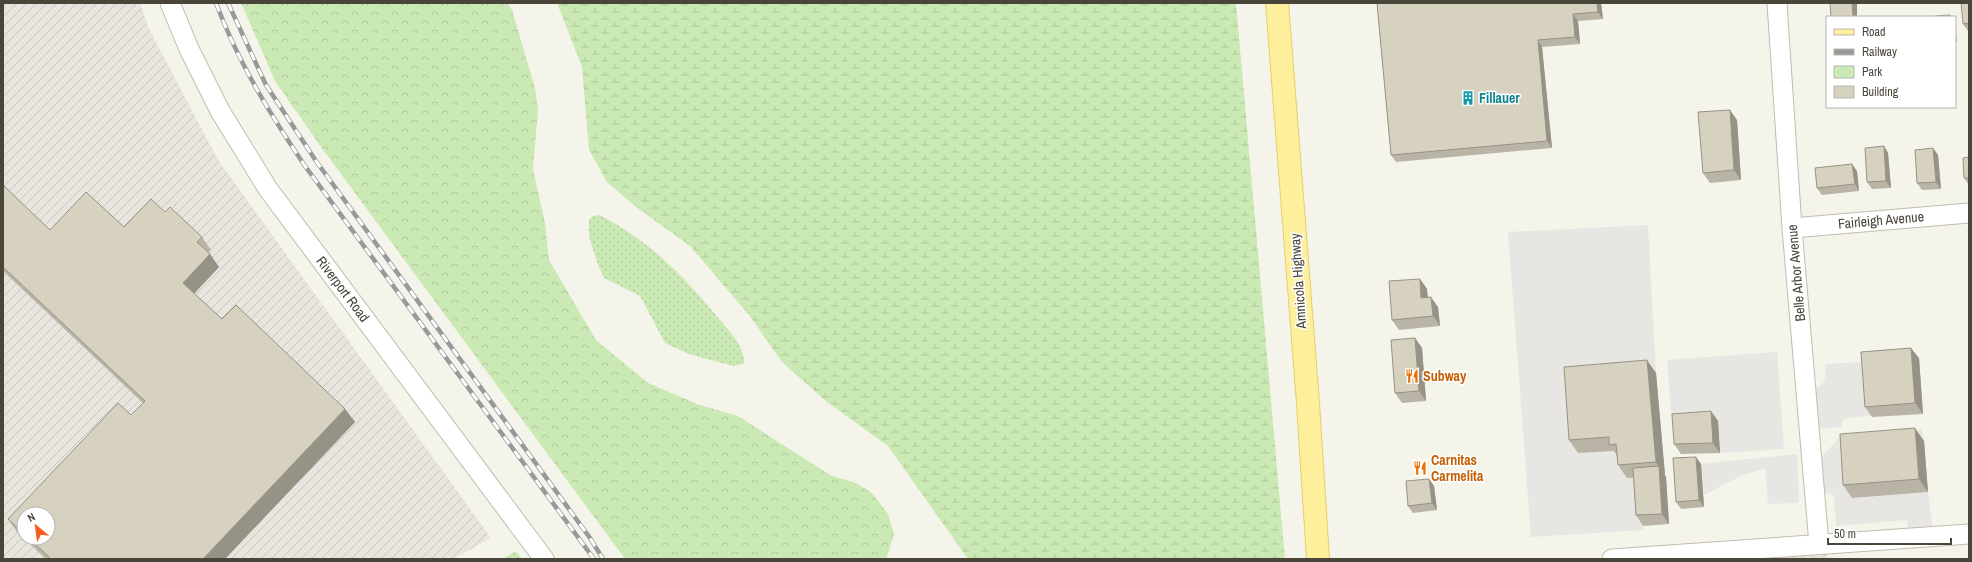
<svg xmlns="http://www.w3.org/2000/svg" width="1972" height="562" viewBox="0 0 1972 562" font-family="'Archivo Narrow',sans-serif">
	<defs>
		<pattern id="industrial-furrows" width="10" height="10" patternUnits="userSpaceOnUse"><rect width="10" height="10" fill="#e8e5df"/><path d="M-1 1l2-2M0 10L10 0M9 11l2-2" fill="none" stroke="#c8c6c0"/></pattern>
		<pattern id="green-dots" width="8" height="8" patternUnits="userSpaceOnUse"><rect width="8" height="8" fill="#cbe9b4"/><path d="M2 2h.1M6 6h.1" fill="none" stroke="#b0c99c" stroke-width="1.8" stroke-linecap="round"/></pattern>
		<pattern id="forest-crowns" width="20" height="18" patternUnits="userSpaceOnUse"><rect width="20" height="18" fill="#cbe9b4"/><path d="M2 6a3 3 0 1 1 6 0M12 15a3 3 0 1 1 6 0" fill="none" stroke="#b0c99c"/></pattern>
		<pattern id="wetland-marsh" width="20" height="14" patternUnits="userSpaceOnUse"><rect width="20" height="14" fill="#cbe9b4"/><path d="M1 5h8M5 5V1M11 12h8M15 12V8" fill="none" stroke="#b0c99c"/></pattern>
	</defs>
	<rect width="100%" height="100%" fill="#f5f4eb"/>
	<path fill="url(#industrial-furrows)" fill-rule="evenodd" d="M3,3H140L149,29L218,160L491,538L453,559H5L3,555ZM24,514H48V538H24Z
		M1827,553L1828,559H1747Z"/>
	<path fill="url(#green-dots)" d="M599,215C648,239 686,278 719,319C730,332 745,346 744,364L733,366L689,354L665,343L640,296L604,278L597,262L589,236V220L593,216Z
		M516,551L522,559H502Z"/>
	<path fill="url(#forest-crowns)" d="M241,3H507L512,10L535,88L538,110L533,169L545,223L549,260L596,340L648,383L697,404L738,416L830,475L856,483L872,493L888,514L894,534L887,557L885,559H625L324,151L275,81Z"/>
	<path fill="url(#wetland-marsh)" d="M557,3H1236L1285,559H968L888,446L827,402L782,362L749,315L690,246L635,206L607,182L589,150L582,67Z"/>
	<path fill="#e7e6e2" d="M1648,225L1656,373L1618,450L1640,477L1643,530L1531,537L1508,232Z
		M1777,352L1784,449L1720,453L1718,421L1672,425L1667,360Z
		M1868,362L1872,417L1870,415L1844,419L1841,427L1821,429L1815,433V388L1820,386L1825,380V364Z
		M1922,429L1924,441L1852,498L1928,492L1933,531L1908,534V523L1906,520L1836,526L1834,496L1830,493L1818,494L1816,464L1842,434Z
		M1797,454L1799,503L1768,504L1765,468L1741,476L1704,495L1701,464Z"/>
	<g fill="none" stroke-linecap="round" stroke-linejoin="round">
		<defs>
			<path id="street" d="M170,3L189,49L220,111L268,189L544,559
				M1777,3L1792,228L1819,544
				M1792,228L1969,213
				M1612,559L1969,534"/>
			<path id="primary" d="M1277,3L1308,403L1318,559"/>
		</defs>
		<use href="#street" stroke="#c1bdad" stroke-width="21"/>
		<use href="#primary" stroke="#e4cf6a" stroke-width="24"/>
		<use href="#street" stroke="#fff" stroke-width="19"/>
		<use href="#primary" stroke="#feef9c" stroke-width="22"/>
		<defs>
			<path id="rail" d="M216,3C238,62 270,114 305,166L594,559
				M228,3L266,85L316,161L590,538L603,559"/>
		</defs>
		<use href="#rail" stroke="#999" stroke-width="4.5"/>
		<use href="#rail" stroke="#fff" stroke-width="3" stroke-dasharray="9" stroke-linecap="butt"/>
	</g>
	<path fill="#b9b4a5" fill-rule="evenodd" d="M1377,3H1601L1603,19L1578,21L1580,44L1542,47L1552,148L1396,162L1391,155Z
		M1969,3V31H1968L1963,24Z
		M1737,120L1741,180L1710,183L1703,173Z
		M1884,146L1888,153L1891,188L1872,189L1867,182Z
		M1933,148L1938,155L1941,189L1922,190L1917,183Z
		M1969,157V185L1964,178Z
		M1857,171L1859,191L1822,195L1817,188Z
		M3,185L50,230L124,227L165,212L202,237L211,250L208,253L219,267L194,293L222,319L345,409L355,422L225,559H46L17,532L8,519L131,415L143,403L3,271ZM24,514L48,538H24Z
		M1420,279L1427,289L1428,297L1438,307L1440,326L1399,330L1392,320Z
		M1415,338L1422,348L1426,401L1402,403L1395,393Z
		M1919,358L1923,414L1872,417L1865,407Z
		M1656,373L1665,475L1666,477L1669,524L1643,526L1636,515L1633,478H1627L1618,465L1617,456L1614,451L1578,453L1569,440Z
		M1711,411L1718,421L1720,453L1681,454L1674,444Z
		M1924,441L1928,492L1852,498L1843,485Z
		M1696,457L1701,464L1704,507L1681,509L1676,502Z
		M1429,479L1434,486L1437,510L1413,513L1408,506Z"/>
	<path fill="#969286" d="M1597,3H1601L1603,19L1598,12Z
		M1852,3H1856L1857,4V17H1853Z
		M1573,14L1578,21L1580,44L1575,37Z
		M1955,22L1957,42L1955,40Z
		M1538,40L1542,47L1552,148L1547,141Z
		M1730,110L1737,120L1741,180L1734,170Z
		M1884,146L1888,153L1891,188L1886,181Z
		M1933,148L1938,155L1941,189L1936,182Z
		M1852,164L1857,171L1859,191L1855,184Z
		M210,254L219,267L192,296L183,283Z
		M1420,279L1427,289L1428,308L1421,298Z
		M1431,297L1438,307L1440,326L1433,316Z
		M1415,338L1422,348L1426,401L1419,391Z
		M1911,348L1919,358L1923,414L1915,403Z
		M1647,360L1656,373L1665,475L1656,462Z
		M345,409L355,422L225,559H203Z
		M1711,411L1718,421L1720,453L1713,443Z
		M1915,428L1924,441L1928,492L1919,479Z
		M1696,457L1701,464L1704,507L1699,500Z
		M1659,466L1666,477L1669,524L1662,514Z
		M1429,479L1434,486L1437,510L1432,503Z"/>
	<path fill="#d7d1c0" stroke="#969286" d="M1377,3H1597L1598,12L1573,14L1575,37L1538,40L1547,141L1391,155Z
		M1830,3H1852L1853,17H1831Z
		M1961,3H1969V23L1963,24Z
		M1950,15L1951,17H1935V16Z
		M1730,110L1734,170L1703,173L1698,112Z
		M1884,146L1886,181L1867,182L1865,148Z
		M1933,148L1936,182L1917,183L1915,150Z
		M1969,157V178H1964L1963,158Z
		M1852,164L1855,184L1817,188L1815,168Z
		M3,185L50,230L86,192L124,227L151,199L165,212L170,207L202,237L197,242L210,254L183,283L222,319L236,305L345,409L203,559H51L29,538H48V514H24V534L8,519L118,403L131,415L145,401L3,267Z
		M1420,279L1421,298L1431,297L1433,316L1392,320L1389,281Z
		M1415,338L1419,391L1395,393L1391,340Z
		M1911,348L1915,403L1865,407L1861,352Z
		M1647,360L1656,462L1618,465L1616,444L1609,445V437L1569,440L1564,367Z
		M1711,411L1713,443L1674,444L1672,414Z
		M1915,428L1919,479L1843,485L1840,434Z
		M1696,457L1699,500L1676,502L1673,458Z
		M1659,466L1662,514L1636,515L1633,468Z
		M1429,479L1432,503L1408,506L1406,481Z"/>
	<defs>
		<symbol id="building-bare" viewBox="-9 -9 18 18"><path d="M-4-6H4V6H1V3H-1V6H-4ZM-2.5-4.3h1.7v1.8h-1.7ZM.8-4.3h1.7v1.8H.8ZM-2.5-1h1.7V.8h-1.7ZM.8-1h1.7V.8H.8Z" fill="#0f9aa8" stroke="#fff" stroke-width="2.5" paint-order="stroke"/></symbol>
		<symbol id="restaurant-bare" viewBox="-9 -9 18 18"><path d="M-5-6h1v4h1v-4h1v4h1v-4h1v5L-1.5 .5V6h-2V.5L-5-1ZM5-6V6H3V1.5H1.5Q1.5-4 5-6Z" fill="#e8710a" stroke="#fff" stroke-width="2.5" paint-order="stroke"/></symbol>
	</defs>
	<g fill-rule="evenodd">
		<use href="#building-bare" x="1458" y="88" width="20" height="20"/>
		<use href="#restaurant-bare" x="1402" y="366" width="20" height="20"/>
		<use href="#restaurant-bare" x="1410" y="458" width="20" height="20"/>
	</g>
	<g text-anchor="middle" dominant-baseline="central" stroke-width="3" stroke-linejoin="round" paint-order="stroke">
		<g font-size="14" font-weight="bold" fill="#0d838f" stroke="#fff" text-anchor="start">
			<text x="1479" y="98">Fillauer</text>
		</g>
		<g font-size="14" fill="#4a4539" stroke="#fff">
			<text transform="translate(1881 220) rotate(-5)">Fairleigh Avenue</text>
			<text transform="translate(1796 273) rotate(-95)">Belle Arbor Avenue</text>
			<text transform="translate(1298 281) rotate(-94)">Amnicola Highway</text>
			<text transform="translate(343 289) rotate(53)">Riverport Road</text>
		</g>
		<g font-size="14" font-weight="bold" fill="#c56008" stroke="#fff" text-anchor="start">
			<text x="1423" y="376">Subway</text>
			<text x="1431" y="460">Carnitas<tspan x="1431" dy="16">Carmelita</tspan></text>
		</g>
	</g>
	<rect width="1972" height="562" fill="none" stroke="#4a4539" stroke-width="8"/>
	<rect x="1826" y="16" width="130" height="92" fill="#ffffff" stroke="#b7b5b0"/>
	<rect x="1834" y="29" width="20" height="6" fill="#feef9c" stroke="#b7b5b0"/>
	<text x="1862" y="36" font-size="12" fill="#4a4539">Road</text>
	<rect x="1834" y="49" width="20" height="6" fill="#999999" stroke="#b7b5b0"/>
	<text x="1862" y="56" font-size="12" fill="#4a4539">Railway</text>
	<rect x="1834" y="66" width="20" height="12" fill="#cbe9b4" stroke="#b7b5b0"/>
	<text x="1862" y="76" font-size="12" fill="#4a4539">Park</text>
	<rect x="1834" y="86" width="20" height="12" fill="#d7d1c0" stroke="#b7b5b0"/>
	<text x="1862" y="96" font-size="12" fill="#4a4539">Building</text>
	<g transform="translate(36 526) rotate(331)"><circle r="19" fill="#ffffff" stroke="#b7b5b0"/>
	<path d="M0-3L7 15L0 10L-7 15Z" fill="#f95b1e"/>
	<text y="-6" font-size="11" font-weight="bold" text-anchor="middle" fill="#4a4539">N</text>
	</g>
	<path d="M1828 538v6h123v-6" fill="none" stroke="#4a4539" stroke-width="2"/>
	<text x="1834" y="538" font-size="12" fill="#4a4539" stroke="#ffffff" stroke-width="3" paint-order="stroke">50 m</text>
</svg>
